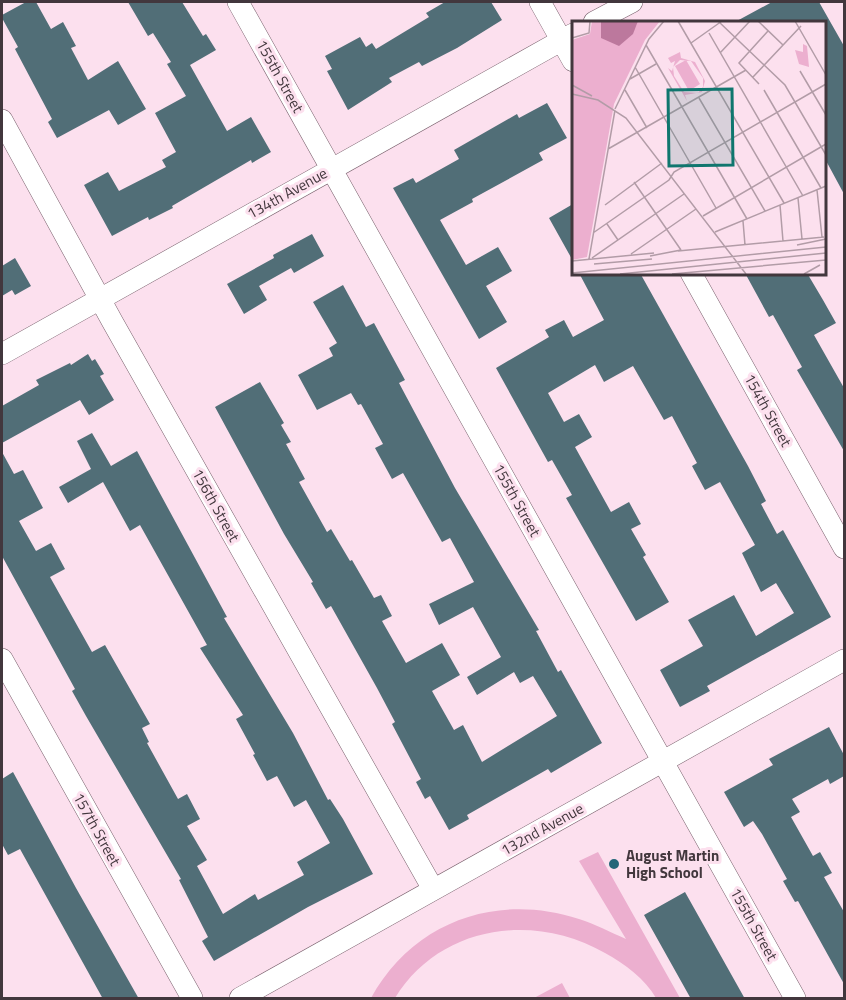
<svg xmlns="http://www.w3.org/2000/svg" width="846" height="1000" viewBox="0 0 846 1000" font-family="'Titillium Web',sans-serif">
	<rect width="100%" height="100%" fill="#fce0ee"/>
	<path fill="#ecafcf" d="M598,852L680,998H656C645,979 625,964 605,953C534,912 440,925 395,998H371C413,922 496,892 579,919C595,924 610,932 626,939L579,861Z
		M562,983L570,998H534Z"/>
	<path fill="#516e77" d="M26,2H36L51,29L63,22L76,46L71,48L88,80L118,61L146,109L118,125L109,110L57,138L48,122L52,119L15,49L18,47L2,18V15Z
		M128,2H182L203,36L206,34L216,50L190,65L227,131L251,117L271,152L252,163L251,160L172,206L173,208L149,220L148,217L112,236L84,185L108,172L119,191L166,167L162,160L176,152L155,113L186,96L167,64L171,62L153,33L148,36Z
		M445,2H491L502,20L457,48L422,66L419,62L389,78L392,82L348,110L327,71L332,69L325,56L360,37L366,47L372,43L376,49L429,17L426,13Z
		M772,2H819L844,46V194L824,157V22H735Z
		M547,103L567,138L539,153L543,160L472,199L473,202L440,220L466,265L498,247L512,271L486,286L507,322L479,339L393,188L413,178L416,183L459,159L454,150L517,114L519,118Z
		M573,204V261L549,218Z
		M312,234L324,256L294,273L291,268L259,286L267,300L244,314L227,284L274,258L273,255Z
		M15,258L31,286L15,295L12,290L2,296V266Z
		M579,273H640L748,466L766,501L761,504L777,534L783,530L831,617L707,686L710,691L680,707L660,670L703,646L688,620L734,595L756,636L794,613L776,583L761,592L742,553L755,545L720,482L705,490L692,466L697,463L672,416L664,420L633,366L604,382L595,365L548,393L564,422L579,414L592,437L575,447L611,512L629,502L641,524L631,529L646,555L643,557L669,602L636,621L566,498L572,495L552,460L548,462L496,368L549,337L545,330L564,320L573,337L604,320Z
		M745,273H807L823,300L836,323L814,335L844,388V451L797,370L802,367L773,315L769,317Z
		M343,285L366,327L374,323L405,380L399,383L455,488L539,630L536,631L558,672L561,670L602,743L551,773L548,769L467,815L469,819L449,830L430,796L425,799L416,782L421,779L392,724L395,722L377,688L331,606L326,609L311,583L313,582L284,534L215,407L260,382L284,423L281,425L291,442L286,444L305,479L299,482L327,532L331,529L350,561L352,560L374,598L381,595L392,616L382,621L406,663L442,643L460,675L432,691L454,730L463,725L482,762L557,716L533,676L520,683L514,672L477,695L467,677L501,657L473,607L439,625L429,604L474,582L450,538L442,542L403,473L392,479L375,448L383,444L361,404L358,405L351,393L317,410L298,375L333,356L329,348L337,343L313,302Z
		M88,354L92,361L95,359L104,374L100,376L114,400L89,415L80,400L2,443V406L39,385L36,380L70,363L71,365Z
		M92,433L111,466L137,451L227,617L224,618L293,733L328,800L330,799L343,819L373,874L308,907L214,961L202,941L208,937L179,880L181,879L86,716L72,691L75,689L2,556V452L14,474L23,470L43,508L19,521L36,551L51,543L65,569L50,577L92,652L105,645L150,724L142,728L149,742L147,743L178,799L187,794L200,819L187,826L207,860L197,866L223,914L255,894L258,900L304,875L297,862L330,843L306,800L294,807L277,776L267,781L253,755L255,754L236,719L243,715L200,648L207,645L140,525L130,531L103,482L68,503L59,487L91,469L77,441Z
		M829,727L844,755V776L830,784L828,779L792,799L800,812L791,817L813,856L820,852L832,873L824,877L844,912V984L798,901L795,902L783,881L787,879L762,834L753,821L744,827L724,792L773,765L769,759Z
		M13,772L76,888L139,999H103L20,849L8,855L2,844V779Z
		M685,892L745,999H691L644,915Z"/>
	<g fill="none" stroke-linecap="round" stroke-linejoin="round">
		<defs>
			<path id="street" d="M238,2L795,998
				M540,2L573,61
				M594,22L632,2
				M2,120L112,321L433,889
				M691,273L844,548
				M2,354L573,34
				M2,659L192,998
				M240,998L844,660"/>
		</defs>
		<use href="#street" stroke="#7a626e" stroke-width="22"/>
		<use href="#street" stroke="#fff" stroke-width="21"/>
	</g>
	<circle fill="#236779" stroke="#fce0ee" stroke-width="2" cx="614" cy="864" r="6"/>
	<g text-anchor="middle" dominant-baseline="central" stroke-width="6" stroke-linejoin="round" paint-order="stroke">
		<g font-size="15" fill="#42373d" stroke="#fce0ee">
			<text transform="translate(280 76) rotate(61)">155th Street</text>
			<text transform="translate(287 193) rotate(-29)">134th Avenue</text>
			<text transform="translate(768 410) rotate(61)">154th Street</text>
			<text transform="translate(517 500) rotate(61)">155th Street</text>
			<text transform="translate(216 505) rotate(61)">156th Street</text>
			<text transform="translate(97 829) rotate(61)">157th Street</text>
			<text transform="translate(542 829) rotate(-29)">132nd Avenue</text>
			<text transform="translate(754 924) rotate(61)">155th Street</text>
		</g>
		<g font-size="15" font-weight="bold" fill="#42373d" stroke="#fce0ee" text-anchor="start">
			<text x="626" y="855">August Martin<tspan x="626" dy="17">High School</tspan></text>
		</g>
	</g>
	<g transform="translate(572 21)">
		<rect width="254" height="254" fill="#fce0ee"/>
		<path d="M20,0H88L73,19L42,83L15,236L0,239V19L18,13ZM231,23L235,25L237,46L227,43L223,29L231,31ZM108,31L109,37L123,41L133,60L130,71L113,74L115,80L96,47L100,50L103,40L99,42L96,37ZM108,39L119,40L131,57V66L126,72L112,71L102,55L101,46ZM114,39L128,63L117,70L103,45Z" fill="#ecafcf" fill-rule="evenodd"/>
		<path d="M66,0L61,13L47,25L29,17V0Z" fill="#bc789d"/>
		<path fill="none" stroke="#b29ca7" stroke-width="1.5" d="M106,0L212,182M146,0L213,64L254,134M186,0L211,24M223,0L254,54M137,12L231,175M0,17L17,12L18,0M119,22L150,0M74,24L175,198M148,32L178,0M63,46L144,187M228,50L254,94M181,56L229,5M58,58L84,43M187,63L167,42L196,10M0,64L20,75M53,69L75,107M192,69L249,167M0,73L26,79L54,97L174,253M127,77L193,190M43,88L77,18L92,0M36,128L174,49M62,161L109,229M245,169L250,216M226,177L230,218M33,184L90,142M208,184L211,220M131,195L254,123M171,200L173,224M35,203L46,219M143,211L254,165M21,212L97,159L102,151L254,63M225,224L254,218M106,230L252,216M59,233L124,188M78,235L109,229M20,237L112,173M17,238L43,89M0,240L82,232M22,243L80,238M0,252L254,226M48,253L254,232M100,253L254,239M232,253L248,244"/>
		<path fill="#0f766e" fill-opacity="0.15" stroke="#0f766e" stroke-width="3" d="M160,68L161,144L97,145L96,69Z"/>
		<rect width="254" height="254" fill="none" stroke="#42373d" stroke-width="3"/>
	</g>
	<rect width="846" height="1000" fill="none" stroke="#42373d" stroke-width="6"/>
</svg>
